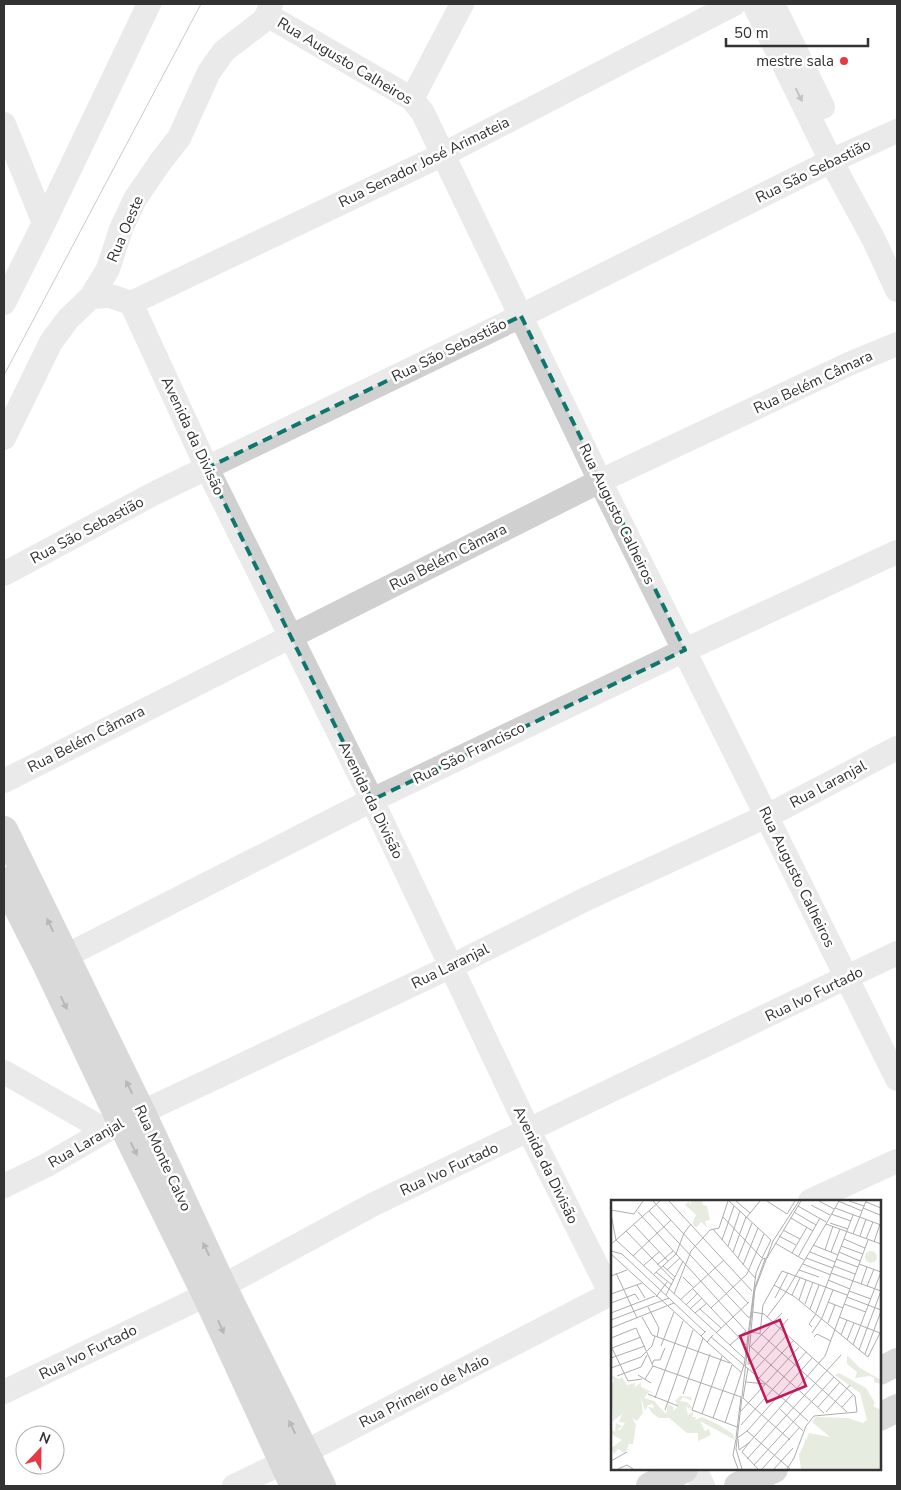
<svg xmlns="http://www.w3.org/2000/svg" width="901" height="1490" viewBox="0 0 901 1490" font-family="'Nunito Sans',sans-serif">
	<rect width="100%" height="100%" fill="#fff"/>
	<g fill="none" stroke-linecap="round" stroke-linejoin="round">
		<path stroke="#d0d0d0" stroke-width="24" d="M754,4L831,161L874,240L897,290
			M773,4L823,107
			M267,15L412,99L423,113L600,481L897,1079
			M412,99L462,4
			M4,124L44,223
			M91,297L110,296L131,303L444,154L734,4
			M4,303L44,223L149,4
			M131,303L207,468L372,800L529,1131L612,1296
			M4,438L51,342L68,319L91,297L108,269L121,229L135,199L161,161L179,138L209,72L224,51L263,21L267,15L271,4
			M4,574L153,494L521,316L831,161L897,131
			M4,781L600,481L851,363L897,344
			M48,965L372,800L685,650L897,552
			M4,1072L105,1130
			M4,1186L47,1165L121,1122L450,967L588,898L767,816L897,748
			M810,1201L897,1161
			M4,1392L206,1295L372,1205L897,953
			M695,1469L703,1486
			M234,1486L305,1452L612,1293"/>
		<path stroke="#ababab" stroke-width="28" d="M4,830L142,1113L222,1285L322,1486
			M4,881L47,966L121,1122L206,1295L294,1486
			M880,1371L897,1362
			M880,1417L897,1408
			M650,1486L684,1469
			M738,1486L774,1469"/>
		<path stroke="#888" stroke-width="1" d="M4,375L201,4"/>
	</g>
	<defs><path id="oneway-solid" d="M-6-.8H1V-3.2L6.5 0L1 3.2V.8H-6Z" transform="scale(1.25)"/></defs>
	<use fill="#7a7a7a" href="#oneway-solid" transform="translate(799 95) rotate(64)"/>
	<g fill="#636363">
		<use href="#oneway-solid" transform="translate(50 925) rotate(-116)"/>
		<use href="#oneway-solid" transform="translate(64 1003) rotate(65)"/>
		<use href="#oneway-solid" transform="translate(129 1087) rotate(-116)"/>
		<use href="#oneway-solid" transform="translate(134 1149) rotate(64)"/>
		<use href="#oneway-solid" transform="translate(206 1249) rotate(-115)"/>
		<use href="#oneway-solid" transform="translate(221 1327) rotate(66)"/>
		<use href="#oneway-solid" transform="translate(292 1427) rotate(-116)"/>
	</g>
	<path d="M0 0H901V1490H0ZM521,316L685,650L372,800L207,468Z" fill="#fff" fill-opacity=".55" fill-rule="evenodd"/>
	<path fill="none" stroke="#0f766e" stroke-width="4" stroke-dasharray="10 6" stroke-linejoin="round" d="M521,316L685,650L372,800L207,468Z"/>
	<circle fill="#e63946" stroke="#fff" stroke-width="2" cx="844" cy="61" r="5"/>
	<g text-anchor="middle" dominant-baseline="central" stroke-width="5" stroke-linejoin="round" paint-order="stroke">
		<g font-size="15" fill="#333" stroke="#fff">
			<text transform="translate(345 61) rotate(31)">Rua Augusto Calheiros</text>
			<text transform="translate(424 162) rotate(-26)">Rua Senador José Arimateia</text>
			<text transform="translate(813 171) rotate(-26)">Rua São Sebastião</text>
			<text transform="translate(125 229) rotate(-67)">Rua Oeste</text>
			<text transform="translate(449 350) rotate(-26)">Rua São Sebastião</text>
			<text transform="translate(813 382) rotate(-25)">Rua Belém Câmara</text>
			<text transform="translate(193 436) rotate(65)">Avenida da Divisão</text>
			<text transform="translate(617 514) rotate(64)">Rua Augusto Calheiros</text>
			<text transform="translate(87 530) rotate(-28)">Rua São Sebastião</text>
			<text transform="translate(448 557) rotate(-27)">Rua Belém Câmara</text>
			<text transform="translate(86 739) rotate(-27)">Rua Belém Câmara</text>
			<text transform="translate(469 753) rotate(-26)">Rua São Francisco</text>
			<text transform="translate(828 784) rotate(-28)">Rua Laranjal</text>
			<text transform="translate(371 800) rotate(64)">Avenida da Divisão</text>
			<text transform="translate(797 877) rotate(64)">Rua Augusto Calheiros</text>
			<text transform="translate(450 966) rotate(-26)">Rua Laranjal</text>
			<text transform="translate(814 994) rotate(-26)">Rua Ivo Furtado</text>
			<text transform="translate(86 1143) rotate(-30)">Rua Laranjal</text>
			<text transform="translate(163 1158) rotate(65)">Rua Monte Calvo</text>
			<text transform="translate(546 1165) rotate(64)">Avenida da Divisão</text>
			<text transform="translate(449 1169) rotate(-25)">Rua Ivo Furtado</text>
			<text transform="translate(88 1352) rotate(-26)">Rua Ivo Furtado</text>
			<text transform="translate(424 1391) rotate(-27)">Rua Primeiro de Maio</text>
		</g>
		<g font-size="15" fill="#333" stroke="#fff" text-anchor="end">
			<text x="834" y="61">mestre sala</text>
		</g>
	</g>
	<g transform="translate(611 1200)">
		<rect width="270" height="270" fill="#fff"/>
		<path d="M78,1L79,6L80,1H91L92,5L96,6L99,20L94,21L96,27L90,22L85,28L81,24L85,15L74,5ZM254 57a6 6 0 1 1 12 0a6 6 0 1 1-12 0ZM236,155L249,168L270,180V184L263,182V178L259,176L244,178L246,172L236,164ZM228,173L255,188L264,203L262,206L270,210V269H190L188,255L198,233L219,237L201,222L205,217L237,218L252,223L256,220L249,193L224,175ZM0,175L8,179L11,177L16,185L24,183V187L30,182V187L45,194L38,192L33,198L43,201L55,214L57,204L63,207L62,211L67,206L64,201L69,196L80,197L81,201L72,197L69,201L76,202L81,207L78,209L75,206L77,215L83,211L81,217H85L84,220L91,217L106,224L122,234L124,240L89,221L94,231L98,229L100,235L87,241V233H76L58,218H48L41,213L37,207L43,208L42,204L37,205L34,211L30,198L32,213L26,221L21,218L25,225L22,244H18L14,253L7,249L3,254L0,248L11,240L2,235L0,232V229L4,232L5,223L11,226L6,230H9L14,223L8,222L11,214L2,221L0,182H3Z" fill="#e6ecdf"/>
		<path fill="none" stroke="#adadad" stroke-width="1" d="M42,1L137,103M58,1L141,91M118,1L160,40L151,58M125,1L139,13M156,1L176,14L184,1M208,1L223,9M227,1L251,11M228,1L215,24L270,44M238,1L253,6M255,2L270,8M200,5L219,15M187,6L215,22M224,8L270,25M252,8L269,15M0,10L23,14L32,1M38,11L137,117H141M27,12L135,131M183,12L205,25M0,14L5,40L49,1M220,14L240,21M112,17L151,58M135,18L149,1M180,18L202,31M219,23L237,29M22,24L57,61M102,29L144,78M172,30L189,39M15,31L63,81M242,34L255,1M168,36L185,45M249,36L255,19M233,39L254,48M255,39L262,22M111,40L123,6M263,42L269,24M164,43L193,60M0,44L5,40L134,159L133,165M202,45L227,55M117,46L129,11M230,46L252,54M214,50L222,26M0,51L11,54L94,132M122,52L135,17M199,52L224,62M220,52L229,29M228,52L249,61M181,53L196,27M0,54L90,136M22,56L60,20M187,57L209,18M127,58L141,23M195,58L222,68M225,59L247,67M192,64L220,75M248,64L270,72M46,65L62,51M132,65L147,28M32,66L48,52M52,66L64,77M223,66L244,74M56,70L69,58M188,70L208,77M45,72L61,85M5,73L26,118M220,73L270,91M42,75L65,54L73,33L80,24M0,76L16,70M72,77L83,88M217,80L239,89M250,84L256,67M26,85L34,98M163,85L184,97L257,157L269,133M256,86L263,69M82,89L135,145M238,91L260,99M0,94L31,83M63,94L80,51L99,30L108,28L117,1M55,95L72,61M181,95L189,78M45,97L56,82M236,97L270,110M164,98L177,73M69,100L113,60M188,100L195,80M217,102L232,108M0,103L24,94L28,100M194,104L202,82M233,104L255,112M75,105L87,93M37,107L48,128L46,137M100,108L136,74L153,34M79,109L91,98M89,109L110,128M199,109L208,85M142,112L153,114L244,196L246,212M0,113L44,96M84,113L96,103M205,113L242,15M31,117L41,135L119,163M156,117L175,92L215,24M228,117L269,133M0,120L58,98M217,123L224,105M201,127L198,124L205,114M0,128L63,103M25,128L42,166L130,197L125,238M95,131L90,136L96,142L102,135M141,132L150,134L236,212M105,133L138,102M149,133L152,105L171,71L236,95M201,133L211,118L222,90M230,135L236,120M100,137L176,202M203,137L206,134L220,141M0,138L25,128M236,140L243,123M96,142L131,173M119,145L135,131M242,145L270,72M0,146L17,181L31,179M50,146L63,112M139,147L171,113M140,147L213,213M1,148L30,137M248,150L270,91M99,154L81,210L126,227M254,154L270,111M0,158L34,146M134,159L145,73L151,59L156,58L190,1M41,164L43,160H49L54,148M138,164L177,119M137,165L144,87L154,59M0,168L30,157L41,146L44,136M137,168L132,198L179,240M143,171L176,135M27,175L40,183M6,176L30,167L36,155M148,178L182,141M34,179L42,166M135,182L154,184M37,194L67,206M72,194L92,138M44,198L72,121M176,202L197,221M207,207L229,182M231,207L242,195M169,209L192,231M54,210L82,130M130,211L188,147M215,212L239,185M91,214L111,156M102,218L121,165M114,223L133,165M130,225L195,152M136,231L201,158M144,238L179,269M127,239L128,250L139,242M137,244L131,252L147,269M137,244L214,156L257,40M136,259L230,155M0,261L16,252M143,265L223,177M7,269L16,265L22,269M127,269L122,255L125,239L136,231L143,237M131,269L125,249L143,92L162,41L188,1M151,269L189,227M163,269L182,248M176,269L183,258L195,226L203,216L246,212"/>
		<path fill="#c2185b" fill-opacity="0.15" stroke="#c2185b" stroke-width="2.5" d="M169,120L195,186L156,202L129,136Z"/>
		<rect width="270" height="270" fill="none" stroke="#333" stroke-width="2.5"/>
	</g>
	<rect width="901" height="1490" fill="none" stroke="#333333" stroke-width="10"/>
	<g transform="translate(40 1450) rotate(22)"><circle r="24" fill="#ffffff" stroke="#adadad"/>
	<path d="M0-4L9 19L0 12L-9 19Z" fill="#e63946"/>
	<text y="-8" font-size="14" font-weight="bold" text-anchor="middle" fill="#333333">N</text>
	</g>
	<path d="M726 38v8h142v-8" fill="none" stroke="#333333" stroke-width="2.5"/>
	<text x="734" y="38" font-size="15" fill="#333333" stroke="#ffffff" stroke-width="4" paint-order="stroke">50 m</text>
</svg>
